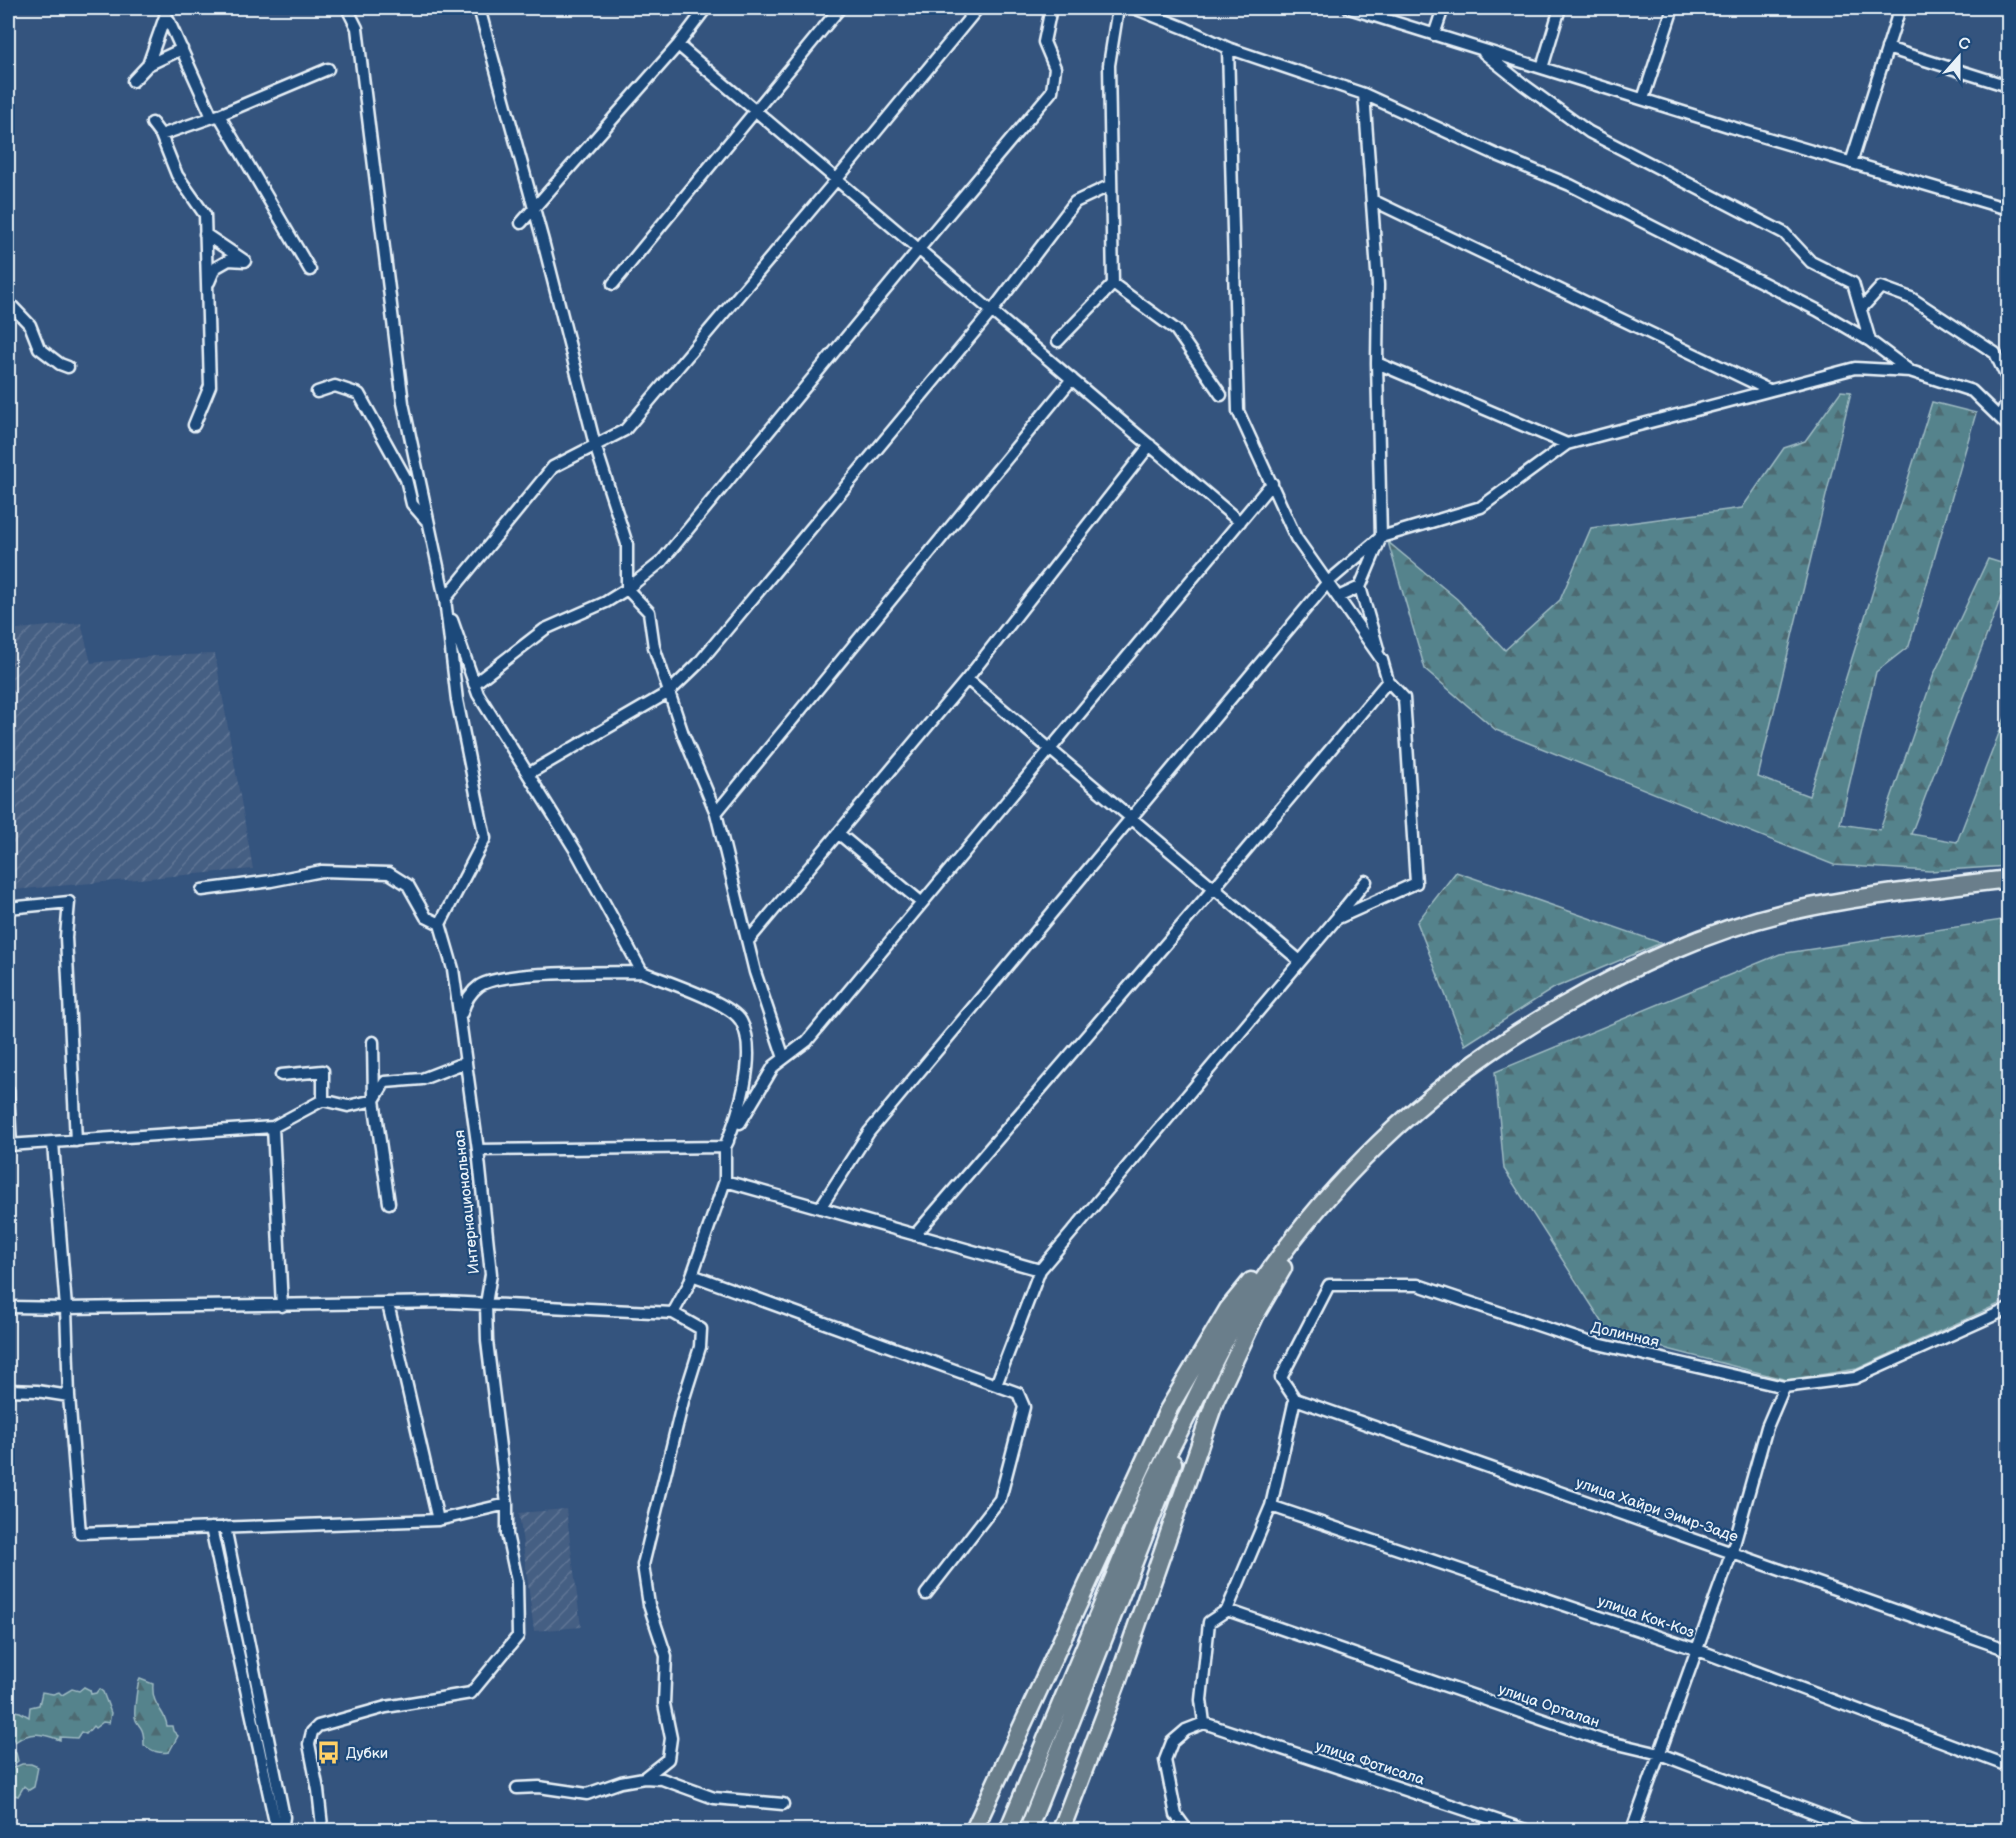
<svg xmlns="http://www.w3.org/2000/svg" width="2016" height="1838" viewBox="0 0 2016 1838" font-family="'Balsamiq Sans',sans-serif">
	<defs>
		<pattern id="industrial-furrows" width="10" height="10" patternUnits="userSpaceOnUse" patternTransform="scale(1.5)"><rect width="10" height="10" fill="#455e83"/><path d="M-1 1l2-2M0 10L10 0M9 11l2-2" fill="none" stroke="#607695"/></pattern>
		<pattern id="forest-firs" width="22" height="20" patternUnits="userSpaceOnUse" patternTransform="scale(1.5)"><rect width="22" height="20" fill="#54838c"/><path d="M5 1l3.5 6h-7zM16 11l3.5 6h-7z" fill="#4e6b72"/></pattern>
	</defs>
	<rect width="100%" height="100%" fill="#34547e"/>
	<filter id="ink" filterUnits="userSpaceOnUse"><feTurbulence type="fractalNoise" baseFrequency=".0167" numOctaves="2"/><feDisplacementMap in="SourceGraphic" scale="12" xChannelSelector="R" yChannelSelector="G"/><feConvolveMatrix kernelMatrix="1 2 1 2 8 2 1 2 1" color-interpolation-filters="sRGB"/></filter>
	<g filter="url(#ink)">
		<path fill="url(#industrial-furrows)" d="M81,623L91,663L156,656L215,654L253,869L12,890L8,842V630Z
			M566,1509L581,1627L534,1631L519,1513Z"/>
		<path fill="url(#forest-firs)" stroke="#9ebac2" stroke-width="1.5" d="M1841,391L1851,392L1758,777L1809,796L1932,402L1976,413L1909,646L1876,672L1840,824L1880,830L1934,674L1988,559L2008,565V579L1911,834L1957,842L2008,710V866L1930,871L1834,865L1496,730L1425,669L1388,542L1457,599L1505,650L1560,600L1591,528L1742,508L1784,448L1805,441Z
			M1456,872L1661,943L1554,988L1465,1045L1417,922Z
			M2008,919V1260L1999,1304L1857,1369L1787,1380L1610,1334L1504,1169L1495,1072L1780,954Z
			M140,1679L153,1684C151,1707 165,1709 167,1726H172L173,1731L178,1736L169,1752C159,1754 152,1751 144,1745C144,1741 144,1735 142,1730C140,1725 136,1724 135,1717C134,1712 137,1683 140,1679Z
			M84,1687L90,1690L91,1694L96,1693L99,1689L103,1692L111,1713L109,1723L103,1722L95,1728L93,1726L86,1734L81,1732L77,1738L60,1737V1740C43,1734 31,1730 15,1742L12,1736L8,1734V1710L20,1712L29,1717L30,1707L39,1705L42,1692L53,1694L59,1692L62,1695L72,1689L79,1691Z
			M8,1749L16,1753L18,1761L12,1766H8Z
			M22,1764H31L38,1767L34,1787L29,1790L24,1786L18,1796L8,1793V1770Z"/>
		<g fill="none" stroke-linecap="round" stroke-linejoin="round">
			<defs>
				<path id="minor" d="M163,8L212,117
					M479,8L543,241L595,445L627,544V589L649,612L654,647L683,734L716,813L755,972L784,1058
					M1134,8L1187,29L1228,48L1364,94L1497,155L1570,185L1817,310L1870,341L1910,371
					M1349,8L1744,131L2008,209
					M1434,35L1443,8
					M678,45L1240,522
					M1887,48L2008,86
					M1484,53L1524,85L1589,132L1784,233L1811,262L1853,283L1870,341
					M148,65L166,14
					M1542,68L1560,8
					M133,81L148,65L182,49
					M1643,99L1673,8
					M219,115L310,270
					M152,123L161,135L219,115L328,69
					M161,135L177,175L205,215L210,386L194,425
					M1851,163L1900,8
					M1372,200L1769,390
					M521,223L678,45L706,8
					M205,234L245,261
					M209,282L215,268L229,260L245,261
					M613,284L840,8
					M1113,284L1176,330L1221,395
					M8,302L30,325L39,348L60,364L68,367
					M1861,309L1881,287L1911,298L1995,353L2007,378L2006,404L2000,416
					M1058,341L1113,284L1109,65L1118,8
					M1377,363L1567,444
					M317,392L335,386L359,394L406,479L412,504L426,520
					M1360,587L1378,649
					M1338,597L1360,587L1381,537L1481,507L1567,444L1855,368L1910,371L1972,391L2008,426
					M446,602L445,599L553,467L625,430L837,179L978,8
					M452,620L478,694L576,851L642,972C664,981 730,1002 741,1021C759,1054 738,1116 725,1147L478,1150
					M967,679L1300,961
					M474,684L545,629L606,602L627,589L661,562L919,249L1052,91L1055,68L1044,42L1051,8
					M528,774L669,692L698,664L992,311L1075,202L1111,185
					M716,813L1072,379
					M838,833L922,903
					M202,890L271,881L322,871L389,873L408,885L426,917L440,924
					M8,908L69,902L66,937L76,1141
					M1338,916L1366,881
					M748,941L967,679L1150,445
					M462,1013C465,1002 469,993 479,986C503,970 609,973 642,972
					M373,1042L374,1100L389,1203
					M281,1075L323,1071V1100
					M8,1090L11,1145
					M740,1123L774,1066L807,1041L1272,483
					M273,1127L323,1100L348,1106L374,1100L385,1082L422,1079L466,1062
					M53,1143L66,1308L69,1396L80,1533L438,1520L507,1504
					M8,1145L273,1127L282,1306
					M725,1181L1040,1270L1336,919L1416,883L1404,698L1388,681L1382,660L1296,538L1238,411L1228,48
					M820,1208L869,1132L1328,582L1381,537L1377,363L1378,285L1364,94
					M915,1235L1214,888L1388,681
					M692,1275L1018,1393L1024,1407L1000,1499L926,1594
					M388,1304L438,1520
					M12,1307L66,1308L446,1302L673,1313L701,1329L700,1347L683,1401L643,1565L649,1605L666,1656L664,1704L671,1738L668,1759L644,1778L621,1782L587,1794L539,1787L517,1788
					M673,1313L689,1284L725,1181V1147L728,1141
					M996,1385L1040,1270
					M8,1390L37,1391L69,1396
					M1295,1399L2008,1650
					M1271,1506L1698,1650L2008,1766
					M225,1527L284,1817L282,1830
					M211,1528L274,1818L281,1830
					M1227,1610L1601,1740L1660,1754L1860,1830
					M1204,1723L1526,1830
					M644,1778L662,1779L714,1798L783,1804
					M324,1830L322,1826L318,1790L309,1744L312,1732L318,1726L386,1707L471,1693L518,1636L517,1581L507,1534V1504L487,1341L486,1304L491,1274L478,1150L453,969L440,924L485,838L457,700L445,599L403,403L357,28L347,8
					M1187,1830L1176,1815L1165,1760L1172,1742L1186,1730L1204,1723L1201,1700L1209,1622L1227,1610L1271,1506L1295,1399L1281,1378L1329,1285H1418L1585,1341L1784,1387L1855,1378L2008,1309
					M1632,1830L1732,1552L1767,1427L1784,1387"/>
				<path id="primary" d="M974,1830L1168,1410L1228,1309L1251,1281
					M1008,1830C1040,1752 1074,1674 1106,1596C1123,1557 1138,1518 1155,1479C1167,1454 1180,1431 1192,1406C1206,1377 1220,1347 1237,1320C1317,1190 1428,1083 1561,1007C1632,966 1706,931 1787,912C1860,895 1935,888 2008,879
					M1028,1830L1173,1463
					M1061,1830L1117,1683L1215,1401L1255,1316L1283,1268"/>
			</defs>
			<use href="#minor" stroke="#e8f1f8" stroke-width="15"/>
			<use href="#primary" stroke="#e8f1f8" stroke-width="21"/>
			<use href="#minor" stroke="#1f4a7a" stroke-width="10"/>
			<use href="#primary" stroke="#6b7e8b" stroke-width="16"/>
		</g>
	</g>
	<defs>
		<symbol id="bus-bare" viewBox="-9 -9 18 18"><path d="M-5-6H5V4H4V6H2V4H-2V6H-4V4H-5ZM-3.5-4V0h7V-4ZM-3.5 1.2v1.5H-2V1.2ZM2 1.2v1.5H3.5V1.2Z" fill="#ffd166" stroke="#1f4a7a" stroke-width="2.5" paint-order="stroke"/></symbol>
	</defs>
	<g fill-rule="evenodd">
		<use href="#bus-bare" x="312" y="1736" width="33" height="33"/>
	</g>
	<g text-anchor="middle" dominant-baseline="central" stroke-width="4.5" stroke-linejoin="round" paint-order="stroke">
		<g font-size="15" fill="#e8f1f8" stroke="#1f4a7a">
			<text transform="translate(467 1202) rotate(-96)">Интернациональная</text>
			<text transform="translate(1625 1335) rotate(13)">Долинная</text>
			<text transform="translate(1657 1510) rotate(19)">улица Хайри Эимр-Заде</text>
			<text transform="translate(1646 1617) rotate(19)">улица Кок-Коз</text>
			<text transform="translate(1549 1706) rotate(19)">улица Орталан</text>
			<text transform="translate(1370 1763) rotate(18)">улица Фотисала</text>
		</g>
		<g font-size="15" fill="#e8f1f8" stroke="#1f4a7a" text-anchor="start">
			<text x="346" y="1753">Дубки</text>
		</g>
	</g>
	<rect width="2016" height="1838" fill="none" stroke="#1f4a7a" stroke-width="30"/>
	<rect x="15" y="15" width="1986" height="1808" fill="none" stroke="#e8f1f8" stroke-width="2" filter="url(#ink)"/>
	<g transform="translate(1959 57) rotate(21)" stroke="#1f4a7a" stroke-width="4.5" paint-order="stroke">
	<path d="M0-4.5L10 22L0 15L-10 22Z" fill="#e8f1f8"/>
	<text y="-9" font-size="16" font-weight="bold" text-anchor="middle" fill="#e8f1f8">С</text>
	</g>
</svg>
